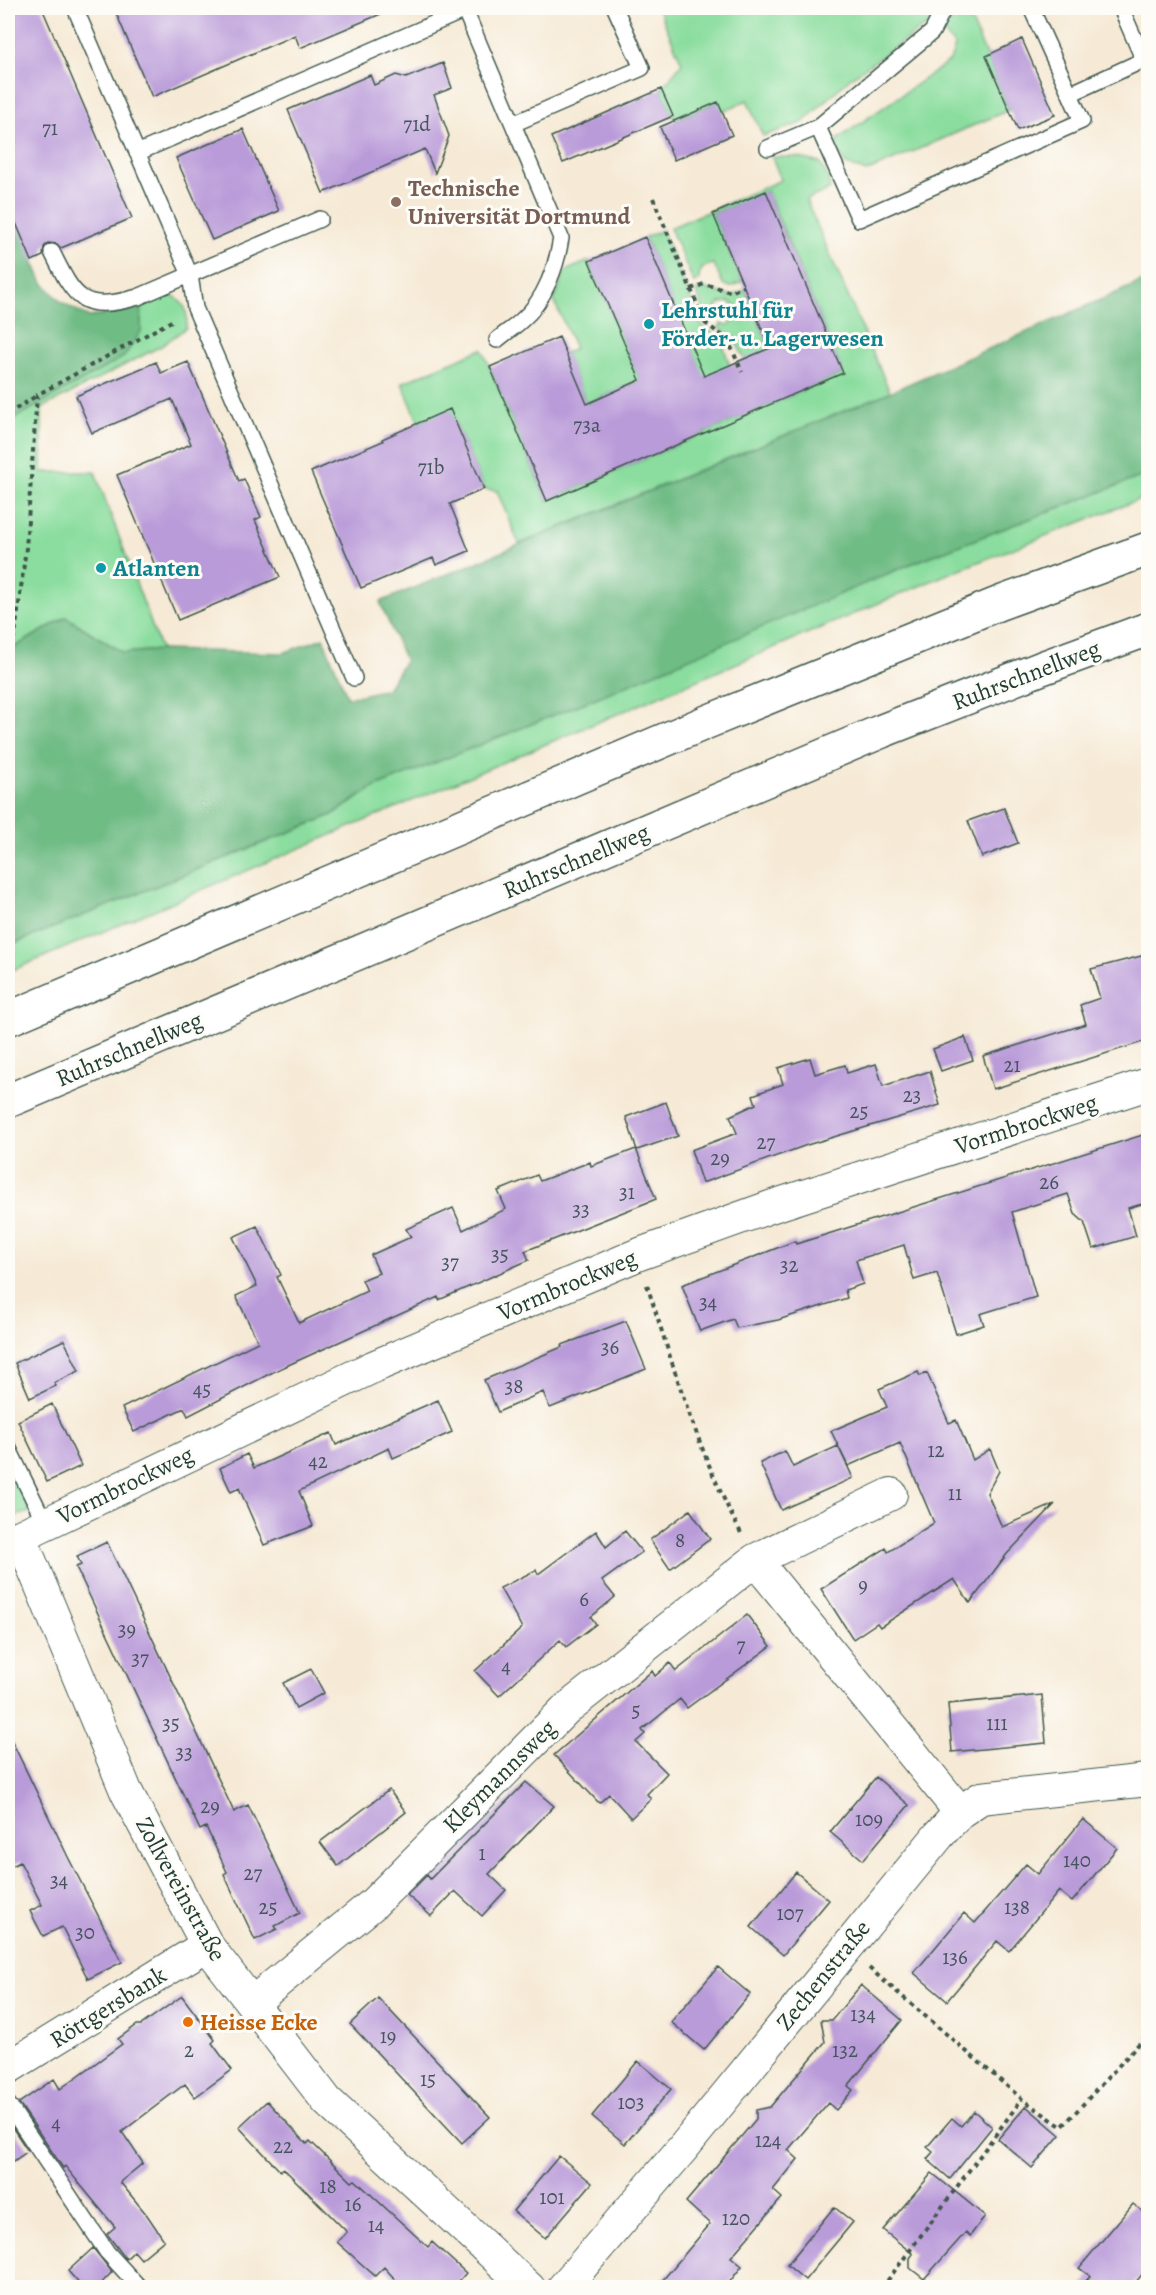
<svg xmlns="http://www.w3.org/2000/svg" width="1156" height="2295" viewBox="0 0 1156 2295" font-family="Alegreya,serif">
	<rect width="100%" height="100%" fill="#fdfcf7"/>
	<filter id="ink" filterUnits="userSpaceOnUse"><feTurbulence type="fractalNoise" baseFrequency=".0167" numOctaves="2"/><feDisplacementMap in="SourceGraphic" scale="12" xChannelSelector="R" yChannelSelector="G"/><feConvolveMatrix kernelMatrix="1 2 1 2 8 2 1 2 1" color-interpolation-filters="sRGB"/></filter>
	<filter id="wash" filterUnits="userSpaceOnUse"><feTurbulence type="fractalNoise" baseFrequency=".008" numOctaves="4" result="noise"/><feDisplacementMap in="SourceGraphic" scale="24" xChannelSelector="R" yChannelSelector="G"/><feGaussianBlur stdDeviation="1.35" result="paint"/><feColorMatrix in="noise" values="0 0 0 0 0 0 0 0 0 0 0 0 0 0 0 0 0 1.4 0 .05"/><feComposite in="paint" operator="in"/></filter>
	<g filter="url(#wash)">
		<rect width="100%" height="100%" fill="#f6ead6"/>
		<path fill="#8add9e" stroke="#548d69" stroke-width="1.5" d="M658,8H932L936,16L931,22L849,79L802,123L763,136L747,100L722,112L717,102L675,120L661,89L682,63Z
			M964,8H966L1009,110L866,172L846,164L835,149L838,139L950,61L955,46L942,31Z
			M772,157H797L820,163L828,177L830,189L806,200L890,392L519,544L497,491L484,489L450,410L419,423L402,383L482,349L547,501L843,373L767,191L713,214L742,282L730,287L723,284L714,264C703,266 699,269 699,280L694,283L670,228L781,180Z
			M662,230L701,324L721,339L733,375L686,395L702,373L645,237Z
			M589,261L640,380L587,404L565,353L575,348L554,301L565,271Z
			M703,288L732,296L745,290L774,358L750,369L734,339L719,328L721,324L729,325C737,319 739,315 736,306L729,302L720,303L716,308V319L708,320L696,291Z
			M170,293C185,304 189,309 186,328L161,346L42,408V472H95L161,650L123,653L66,617L8,651V422L48,399L141,331V308Z
			M1148,474V496L950,573L8,972V946L332,815L373,788L913,563Z
			M8,1463L30,1512L8,1518Z"/>
		<path fill="#6fbc85" stroke="#477c5c" stroke-width="1.5" d="M8,204L43,283L61,302L89,317L141,308V331L124,357L8,422Z
			M1148,279V474L913,563L596,698L373,788L332,815L8,946V651L66,617L123,653L161,650L283,653L323,638L348,698L387,689L405,661L380,602L890,392Z"/>
		<g id="blocks">
			<path fill="#ba9bd9" d="M8,8H42L132,218L61,248L57,244L48,243L44,247L43,256L32,261L8,204Z
				M114,8H395L300,48L295,35L152,97Z
				M1022,39L1055,115L1018,130L986,56Z
				M443,63L452,88L434,95L449,136L435,173L425,149L323,193L288,110L370,75L374,85L396,75L406,78Z
				M661,89L673,116L563,163L551,137Z
				M718,102L732,135L674,160L660,127Z
				M243,129L279,211L212,240L176,158Z
				M766,191L843,373L547,501L490,367L559,337L587,404L640,380L589,261L645,237L704,376L770,348L713,214Z
				M156,362L161,373L188,362L239,481L244,479L261,517L255,520L280,577L178,620L117,475L191,444L172,399L92,433L76,396Z
				M450,409L484,489L450,504L469,551L436,565L433,558L361,588L311,472L383,441L382,439Z
				M1004,808L1018,843L982,857L968,821Z
				M1149,954V1040L993,1089L983,1056L1086,1024L1080,1005L1100,998L1091,969Z
				M965,1037L973,1060L941,1071L933,1049Z
				M810,1058L815,1074L845,1065L847,1073L876,1064L883,1086L930,1071L940,1105L807,1145L702,1183L691,1150L737,1133L730,1116L756,1104L753,1095L783,1084L778,1068Z
				M666,1102L678,1136L637,1150L626,1117Z
				M1149,1133V1202L1128,1208L1136,1236L1093,1249L1084,1222L1075,1214L1068,1194L1012,1212L1036,1297L980,1314L984,1325L956,1334L937,1273L914,1280L904,1245L856,1260L863,1284L845,1290L847,1298L778,1320L737,1328L733,1319L700,1331L682,1285L795,1241L796,1244Z
				M636,1149L656,1199L525,1251L529,1260L439,1300L438,1297L275,1371L188,1416L184,1408L134,1432L122,1408L258,1342L236,1296L257,1286L233,1237L257,1226L281,1275L277,1277L299,1323L367,1291L362,1280L379,1273L371,1255L411,1237L406,1229L453,1208L463,1230L506,1209L498,1191L537,1175L540,1181L590,1162L591,1166Z
				M626,1321L646,1369L550,1408L543,1392L498,1412L484,1380L562,1347V1345Z
				M64,1340L79,1371L54,1383L56,1386L30,1398L15,1363Z
				M918,1372L920,1376L927,1373L949,1423L956,1420L973,1460L990,1449L999,1471L987,1493L1002,1527L1055,1504L1007,1554L970,1603L954,1579L880,1627L877,1623L853,1639L821,1589L886,1548L888,1552L934,1523L900,1443L848,1466L831,1431L887,1407L879,1389Z
				M438,1400L452,1432L393,1458L389,1448L299,1491L313,1526L264,1545L239,1488L231,1492L220,1468L247,1454L254,1468L331,1433L336,1445Z
				M52,1404L81,1466L47,1482L18,1421Z
				M838,1446L853,1478L781,1510L760,1463L785,1451L793,1467Z
				M690,1510L710,1539L670,1569L650,1540Z
				M596,1531L606,1547L625,1531L642,1552L602,1581L615,1597L591,1617L596,1624L566,1647L560,1640L499,1696L475,1671L522,1628L500,1588L536,1570L538,1574Z
				M107,1542L234,1812L248,1805L300,1913L275,1926L277,1929L255,1940L224,1874L227,1872L206,1827L200,1830L76,1567L81,1565L77,1556Z
				M747,1615L771,1646L687,1708L680,1699L642,1730L645,1734L636,1742L667,1773L647,1794L651,1799L631,1818L609,1794L599,1803L554,1755L652,1671L655,1676L670,1663L676,1671Z
				M311,1669L324,1693L296,1708L283,1683Z
				M1042,1695L1046,1743L952,1752L948,1704Z
				M8,1733L69,1859L122,1962L88,1979L62,1927L43,1936L30,1911L42,1905L20,1862L8,1868Z
				M876,1777L909,1805L863,1860L830,1832Z
				M526,1782L554,1806L489,1874L506,1890L482,1916L455,1891L431,1916L407,1895L427,1875L430,1879Z
				M389,1790L406,1812L338,1866L320,1842Z
				M1083,1819L1117,1848L1072,1902L1059,1891L1009,1951L997,1941L947,2001L914,1973L964,1913L975,1923L1026,1864L1038,1874Z
				M796,1872L829,1900L783,1955L751,1927Z
				M718,1967L750,1994L704,2050L671,2022Z
				M861,1985L902,2020L848,2086L853,2090L836,2110L828,2103L788,2150L798,2159L773,2190L782,2198L731,2257L742,2266L725,2288H656L710,2224L686,2202L756,2119V2110L770,2107L825,2042L821,2020H832Z
				M182,1996L215,2040L212,2043L232,2070L195,2097L185,2084L122,2132L143,2163L120,2182L147,2215L164,2240L141,2259L134,2251L126,2259L107,2234L115,2227L65,2166L63,2168L19,2103L54,2079L60,2089L122,2044L118,2039L137,2025H141Z
				M378,1998L490,2117L462,2143L350,2024Z
				M638,2061L671,2089L625,2144L592,2116Z
				M267,2101L307,2144L310,2141L352,2182L355,2180L428,2247L432,2242L466,2273L453,2288H403L384,2267L375,2276L337,2242L347,2232L283,2168L280,2171L239,2127Z
				M1026,2106L1060,2135L1032,2168L998,2139Z
				M974,2111L992,2127L950,2179L927,2159L933,2152L927,2147L952,2118L961,2126Z
				M8,2121L28,2151L8,2165Z
				M559,2156L592,2183L545,2238L513,2211Z
				M932,2173L985,2216L970,2236L966,2232L924,2279L910,2268V2258L913,2254L883,2230Z
				M1133,2204L1149,2216V2266L1131,2288H1080L1090,2276L1079,2268Z
				M834,2207L853,2222L805,2280L787,2265Z
				M93,2248L112,2272L97,2288H83L68,2271Z"/>
		</g>
	</g>
	<g filter="url(#ink)">
		<use href="#blocks" fill-opacity="0" stroke="#3f574c" stroke-width="1.5"/>
		<g fill="none" stroke-linecap="round" stroke-linejoin="round">
			<defs>
				<path id="lane" d="M75,8L190,275L195,308L354,678
					M464,8L561,238C557,265 545,300 523,319C515,327 505,333 497,340
					M1031,8L1070,94
					M1121,8L1144,61
					M513,124L642,68L615,8
					M818,127L859,219L1082,121L1070,94L1148,58
					M768,148L818,127L932,32L944,8
					M137,153L465,10
					M52,252C75,299 82,313 138,297L320,219
					M8,1447L45,1523
					M8,2104L107,2252L140,2288"/>
				<path id="street" d="M20,1536L126,1791L207,1945L327,2101L529,2288
					M8,1539L20,1536L373,1367L637,1255L770,1207L1148,1084
					M755,1560L960,1812
					M252,2003L373,1904L565,1710L755,1560L891,1494
					M8,2068L207,1945
					M563,2288L683,2148L939,1835L960,1812L981,1798L1148,1780"/>
				<path id="highway" d="M8,1019L707,722L1000,603L1148,549
					M8,1101L882,731L1042,668L1148,629"/>
			</defs>
			<use href="#lane" stroke="#3f574c" stroke-width="18"/>
			<use href="#street" stroke="#3f574c" stroke-width="34"/>
			<use href="#highway" stroke="#3f574c" stroke-width="36"/>
			<path stroke="#3f574c" stroke-width="4" stroke-dasharray="4.5 4.5" stroke-linecap="butt" d="M653,198L705,323L728,340L742,372
				M691,289L704,284L731,292L744,286
				M8,414L36,396
				M8,648L15,635L26,548L37,395L175,319
				M647,1285C674,1368 699,1455 741,1533
				M869,1968L1022,2099L1062,2127L1148,2034
				M882,2288L1022,2099"/>
			<use href="#lane" stroke="#fff" stroke-width="15"/>
			<use href="#street" stroke="#fff" stroke-width="32"/>
			<use href="#highway" stroke="#fff" stroke-width="33"/>
		</g>
	</g>
	<circle fill="#8d6e63" stroke="#fdfcf7" stroke-width="2" cx="396" cy="202" r="6"/>
	<g fill="#0f9aa8" stroke="#fdfcf7" stroke-width="2">
		<circle cx="649" cy="324" r="6"/>
		<circle cx="101" cy="568" r="6"/>
	</g>
	<circle fill="#e8710a" stroke="#fdfcf7" stroke-width="2" cx="188" cy="2022" r="6"/>
	<g text-anchor="middle" dominant-baseline="central" stroke-width="6" stroke-linejoin="round" paint-order="stroke">
		<g font-size="21" fill="#46545d">
			<text x="417" y="124">71d</text>
			<text x="50" y="128">71</text>
			<text x="587" y="425">73a</text>
			<text x="431" y="467">71b</text>
			<text x="1012" y="1065">21</text>
			<text x="912" y="1095">23</text>
			<text x="859" y="1111">25</text>
			<text x="766" y="1142">27</text>
			<text x="720" y="1158">29</text>
			<text x="1049" y="1182">26</text>
			<text x="627" y="1192">31</text>
			<text x="581" y="1209">33</text>
			<text x="500" y="1254">35</text>
			<text x="450" y="1262">37</text>
			<text x="789" y="1265">32</text>
			<text x="708" y="1302">34</text>
			<text x="610" y="1347">36</text>
			<text x="514" y="1386">38</text>
			<text x="202" y="1389">45</text>
			<text x="936" y="1450">12</text>
			<text x="318" y="1461">42</text>
			<text x="955" y="1493">11</text>
			<text x="680" y="1540">8</text>
			<text x="863" y="1585">9</text>
			<text x="584" y="1599">6</text>
			<text x="127" y="1629">39</text>
			<text x="741" y="1645">7</text>
			<text x="140" y="1658">37</text>
			<text x="506" y="1666">4</text>
			<text x="636" y="1710">5</text>
			<text x="171" y="1723">35</text>
			<text x="997" y="1723">111</text>
			<text x="184" y="1752">33</text>
			<text x="210" y="1806">29</text>
			<text x="869" y="1819">109</text>
			<text x="482" y="1853">1</text>
			<text x="1077" y="1860">140</text>
			<text x="253" y="1873">27</text>
			<text x="59" y="1880">34</text>
			<text x="268" y="1907">25</text>
			<text x="1017" y="1907">138</text>
			<text x="790" y="1913">107</text>
			<text x="85" y="1932">30</text>
			<text x="955" y="1957">136</text>
			<text x="863" y="2014">134</text>
			<text x="388" y="2036">19</text>
			<text x="189" y="2050">2</text>
			<text x="845" y="2050">132</text>
			<text x="428" y="2079">15</text>
			<text x="631" y="2102">103</text>
			<text x="56" y="2123">4</text>
			<text x="768" y="2140">124</text>
			<text x="283" y="2146">22</text>
			<text x="328" y="2186">18</text>
			<text x="552" y="2197">101</text>
			<text x="353" y="2204">16</text>
			<text x="736" y="2218">120</text>
			<text x="376" y="2225">14</text>
		</g>
		<g font-size="24" font-weight="bold" fill="#785e54" stroke="#fdfcf7" text-anchor="start">
			<text x="408" y="188">Technische<tspan x="408" dy="28">Universität Dortmund</tspan></text>
		</g>
		<g font-size="24" font-weight="bold" fill="#0d838f" stroke="#fdfcf7" text-anchor="start">
			<text x="661" y="310">Lehrstuhl für<tspan x="661" dy="28">Förder- u. Lagerwesen</tspan></text>
			<text x="113" y="568">Atlanten</text>
		</g>
		<g font-size="24" fill="#1f3d34" stroke="#fdfcf7">
			<text transform="translate(1026 675) rotate(-21)">Ruhrschnellweg</text>
			<text transform="translate(576 861) rotate(-23)">Ruhrschnellweg</text>
			<text transform="translate(129 1049) rotate(-23)">Ruhrschnellweg</text>
			<text transform="translate(1026 1124) rotate(-18)">Vormbrockweg</text>
			<text transform="translate(567 1285) rotate(-23)">Vormbrockweg</text>
			<text transform="translate(125 1485) rotate(-26)">Vormbrockweg</text>
			<text transform="translate(499 1776) rotate(-45)">Kleymannsweg</text>
			<text transform="translate(181 1889) rotate(61)">Zollvereinstraße</text>
			<text transform="translate(823 1975) rotate(-51)">Zechenstraße</text>
			<text transform="translate(108 2007) rotate(-32)">Röttgersbank</text>
		</g>
		<g font-size="24" font-weight="bold" fill="#c56008" stroke="#fdfcf7" text-anchor="start">
			<text x="200" y="2022">Heisse Ecke</text>
		</g>
	</g>
	<rect width="1156" height="2295" fill="none" stroke="#fdfcf7" stroke-width="30"/>
</svg>
